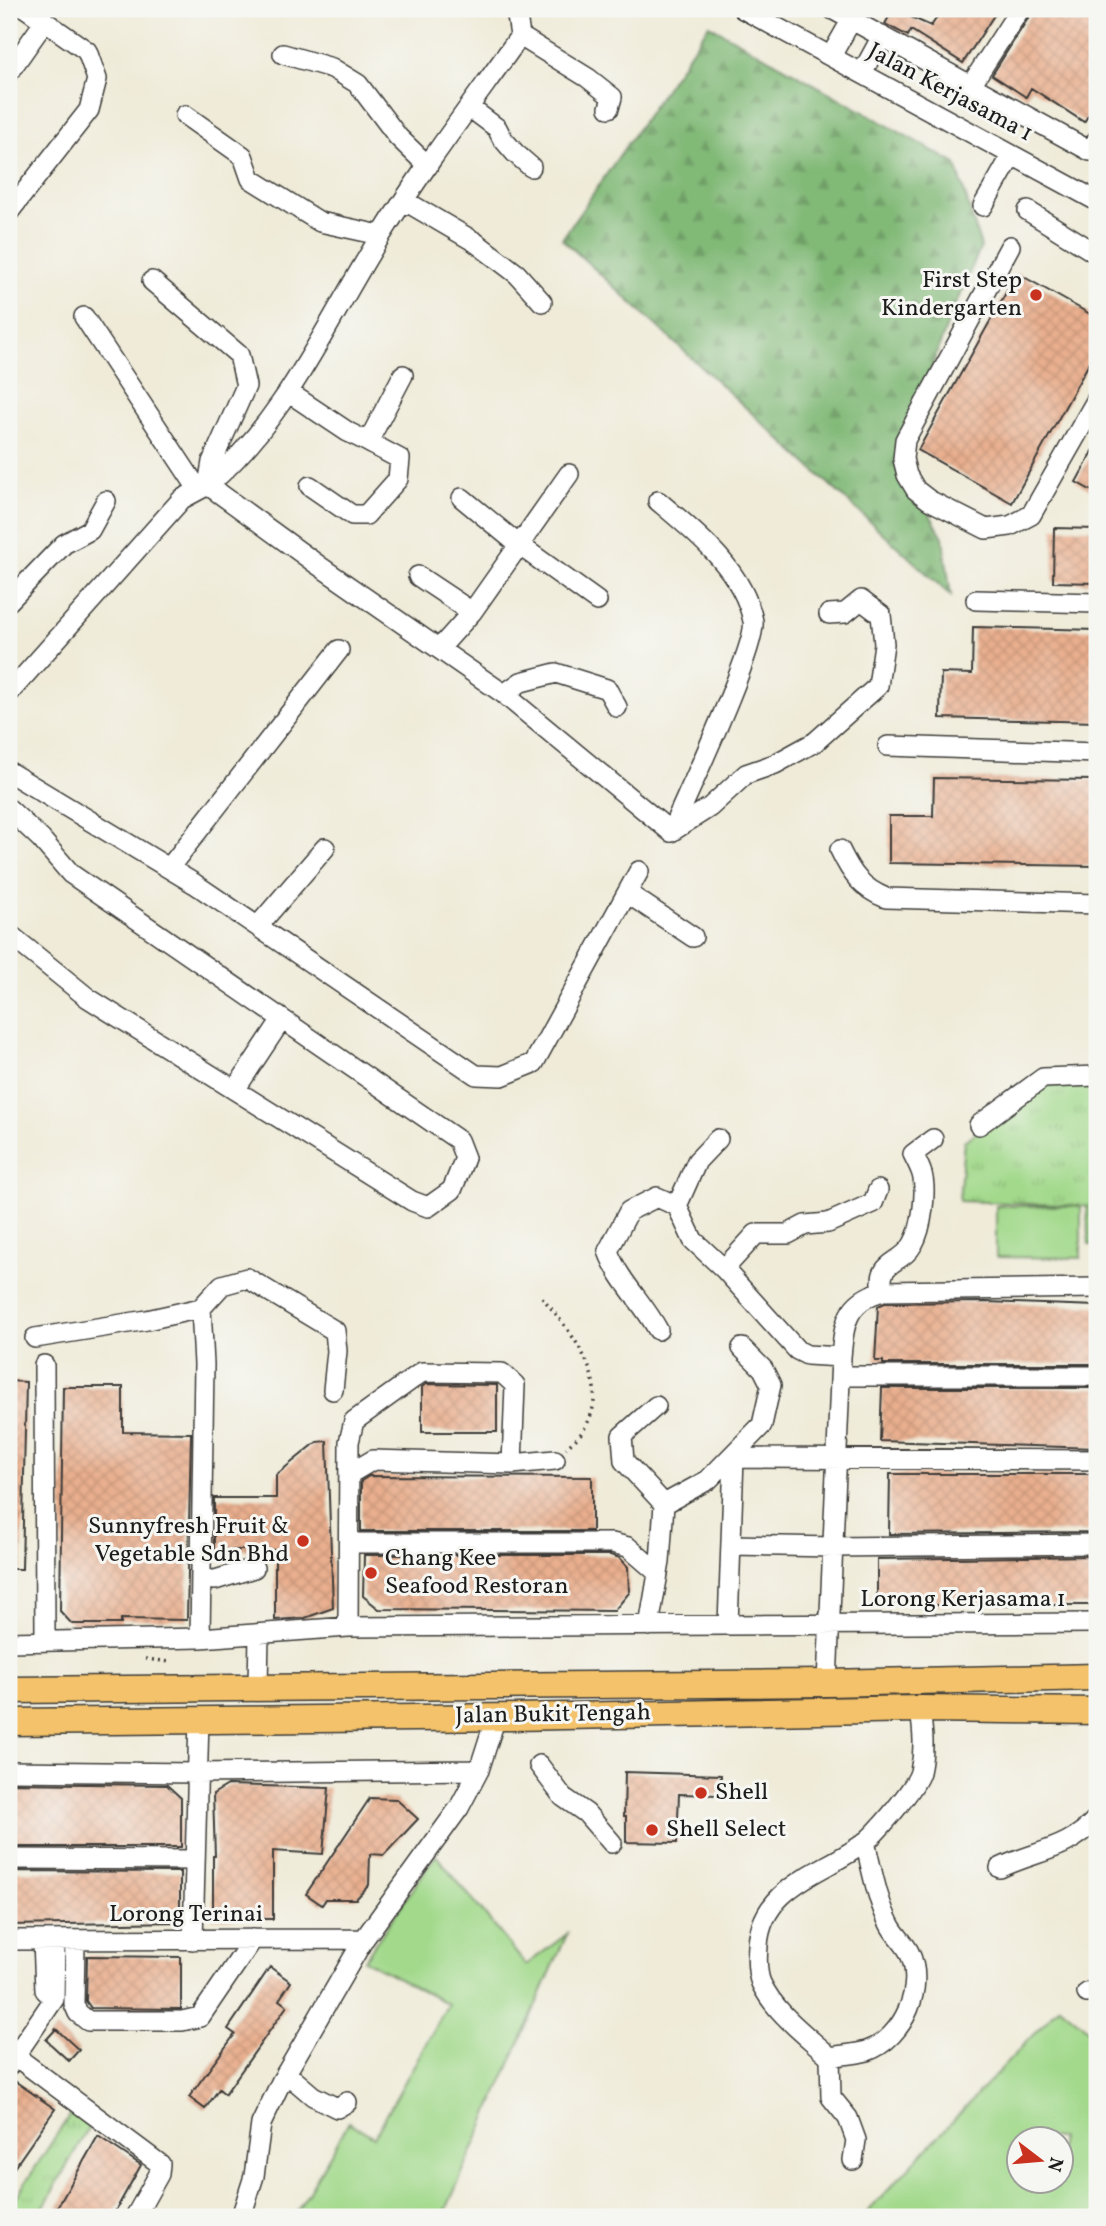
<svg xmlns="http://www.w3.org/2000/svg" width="1106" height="2226" viewBox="0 0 1106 2226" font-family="Vollkorn,serif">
	<defs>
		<pattern id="forest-firs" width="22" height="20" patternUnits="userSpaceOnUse" patternTransform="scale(1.75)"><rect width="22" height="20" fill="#81b977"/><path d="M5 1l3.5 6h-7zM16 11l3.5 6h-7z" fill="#6f9e66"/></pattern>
		<pattern id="park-tufts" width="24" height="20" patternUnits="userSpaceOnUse" patternTransform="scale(1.75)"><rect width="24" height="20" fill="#a2d98b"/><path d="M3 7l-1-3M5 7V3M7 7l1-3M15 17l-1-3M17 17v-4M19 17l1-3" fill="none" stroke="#8bba77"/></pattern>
		<pattern id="building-cross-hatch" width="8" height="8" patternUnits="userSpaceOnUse" patternTransform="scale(1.75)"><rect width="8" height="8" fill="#e9af8e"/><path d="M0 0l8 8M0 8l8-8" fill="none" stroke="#c7967a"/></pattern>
	</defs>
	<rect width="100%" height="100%" fill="#f6f6f2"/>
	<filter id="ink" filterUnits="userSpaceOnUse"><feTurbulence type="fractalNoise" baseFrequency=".0143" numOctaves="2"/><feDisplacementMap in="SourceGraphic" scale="14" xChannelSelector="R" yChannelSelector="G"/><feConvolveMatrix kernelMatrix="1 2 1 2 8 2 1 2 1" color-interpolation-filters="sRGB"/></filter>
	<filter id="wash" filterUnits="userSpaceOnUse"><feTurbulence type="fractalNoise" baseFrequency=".00686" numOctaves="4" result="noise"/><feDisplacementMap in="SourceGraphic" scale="28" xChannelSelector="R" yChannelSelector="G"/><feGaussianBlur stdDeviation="1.57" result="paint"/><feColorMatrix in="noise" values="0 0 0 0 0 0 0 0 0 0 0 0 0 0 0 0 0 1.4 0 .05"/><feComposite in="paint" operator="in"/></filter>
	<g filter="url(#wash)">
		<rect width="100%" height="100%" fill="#efebd8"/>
		<path fill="#a2d98b" stroke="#5f7a54" stroke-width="2" fill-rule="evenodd" d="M996,1206H1081V1258L996,1257Z
			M436,1855L526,1965L567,1934L443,2217H294L349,2122L374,2137L448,2004L364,1960Z
			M1060,2006L1097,2037V2217H863ZM1018,2138H1060V2180H1018Z"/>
		<path fill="url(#forest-firs)" stroke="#4e6a4a" stroke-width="2" d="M709,25L956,164L981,247L950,317L905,440L907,475L943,537L951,596L562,239Z"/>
		<path fill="url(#park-tufts)" stroke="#5f7a54" stroke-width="2" d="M1048,1085L1097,1086V1245H1089L1087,1206L959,1201L964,1141Z
			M72,2111L91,2123L38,2217H9V2208Z"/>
		<g id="blocks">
			<path fill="url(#building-cross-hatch)" d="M893,9L931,26L943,9H998L963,63L911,30L908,36L885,24Z
				M1034,9H1097V102L1084,122L1031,88L1026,97L992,75Z
				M1017,273L1097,318V349L1012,503L918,450Z
				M1097,444V483L1092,491L1076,482Z
				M1054,528L1097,529V583L1053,582Z
				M973,627L1097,630V722L940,718L941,673L972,674Z
				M934,778L1097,780V866L889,863V816H933Z
				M986,1302L1097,1306V1364H883V1361H875L878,1306L885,1303Z
				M9,1381L26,1382L22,1569H9Z
				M426,1384L497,1385V1432H422V1387Z
				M63,1387H123V1432L191,1433L187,1620L121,1619V1624H72L60,1611Z
				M882,1388H1097V1448L880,1441Z
				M327,1441L333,1608L305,1618L275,1620V1550H214V1498H276V1475L317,1442Z
				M890,1474H1097V1532L889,1534Z
				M369,1476L592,1477V1531H361V1481Z
				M364,1555H610L620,1558L628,1567L629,1593L614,1611L379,1609L363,1596Z
				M1097,1556V1605H877V1559Z
				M625,1772L721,1775L720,1795L679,1794L677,1843L626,1842V1816H624Z
				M9,1783L167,1785L181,1798V1847H9Z
				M228,1785L329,1788L323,1854L273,1851V1919H213V1856H215L213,1794Z
				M370,1798L396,1799L418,1819L384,1855L370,1854L369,1885L356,1899H326L322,1905L306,1894Z
				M9,1871L180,1872V1922L9,1925Z
				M87,1956L181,1957V2009L91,2008L86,2001Z
				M270,1967L291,1982L279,2000L287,2006L225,2094L219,2089L205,2109L189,2097L235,2034L228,2029Z
				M56,2029L79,2050L69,2061L46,2040Z
				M9,2077L55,2109L9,2175Z
				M98,2136L141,2165L112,2217H52Z"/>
		</g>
	</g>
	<g filter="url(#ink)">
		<use href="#blocks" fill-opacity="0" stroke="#3c3b38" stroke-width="2"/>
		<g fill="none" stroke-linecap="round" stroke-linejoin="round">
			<defs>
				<path id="minor" d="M516,9L520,36C473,102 423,168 380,237C327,321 286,420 208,485L318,565L504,694L671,832L710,807L746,774L775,764L815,742L878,686L884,644L881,615L861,600L845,613L829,614
					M743,9L1097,201
					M832,9L1090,151L1097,140
					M520,36L588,78L612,97L609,108
					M283,54L332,68L358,84L398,137L428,166
					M831,56L852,19
					M9,72L45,21
					M862,73L882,36
					M971,85L1020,9
					M469,107L497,128L502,138L515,153L531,167
					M185,115L243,156L251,179L320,222L380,235
					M405,201L475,242L517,274L542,302
					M983,206L1012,155
					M1028,211L1097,254
					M9,212L89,110L97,79L87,51L27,9
					M1010,246L905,440L903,459L907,475L916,490L929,500L986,529L1010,526L1031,515L1097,399
					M84,317L198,489
					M288,392L348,432L368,442L403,375
					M310,486L352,515H366L398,479L400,459L368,442
					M462,498L519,545L597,601
					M658,501C696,533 743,570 753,621C758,645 685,799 671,832
					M418,576L472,612
					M976,600L1097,603
					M9,601L64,544L90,530L106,501
					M439,649L472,612L569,474
					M9,693L182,499L208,485L212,462L246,386L239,355L152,281
					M504,694L521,682L556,673L607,689L617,707
					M888,746L1097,753
					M9,772L195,884L476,1075L502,1076L534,1063L639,871
					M9,809L41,839L71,874L458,1140L465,1158L452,1190L428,1207L412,1201L88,998L9,934
					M840,850C851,873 861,888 886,898L1097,904
					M169,868L339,650
					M627,893L693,937
					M258,926L325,848
					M235,1090L282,1019
					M979,1125L1043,1078L1097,1076
					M677,1206L697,1161L718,1139
					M724,1269L756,1234H788L805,1225L828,1223L873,1203L878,1190
					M883,1291C876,1260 902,1265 913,1244C922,1229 927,1191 922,1174C920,1167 916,1160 913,1154L933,1139
					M658,1330C643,1302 619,1281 608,1251L629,1211L657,1197L677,1206L693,1240L724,1269L797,1350L807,1355L841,1357
					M35,1338L147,1320L201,1308L222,1285L247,1278L335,1331L337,1351L333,1390
					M44,1365L45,1641
					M841,1376H1097
					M351,1473L373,1460L512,1464L555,1460
					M664,1504L708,1480L762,1425L771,1385L763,1369L742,1348
					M350,1543H612L628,1547L658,1573
					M731,1545L834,1547L1097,1544
					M201,1579L215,1580L254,1568
					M728,1625L734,1458L1097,1460
					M649,1626L660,1562L664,1504L624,1461L622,1436L656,1406
					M348,1627L349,1442L354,1421L422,1372L502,1373L515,1385L512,1464
					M200,1638L204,1364L201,1308
					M9,1642L200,1638L348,1627L1097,1623
					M827,1683L841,1357C844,1324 846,1301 883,1291L1097,1288
					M258,1687L259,1634
					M539,1765L563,1797L586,1813L612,1843
					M9,1771L196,1773L479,1770
					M9,1859L195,1860
					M1000,1868C1037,1850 1068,1851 1097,1818
					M9,1940L364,1939
					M43,1940L45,1990L54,1999L55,1940
					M75,1940L74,2004L78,2013L88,2021H182L200,2017L253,1939
					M193,1940L199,1719
					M1087,1993L1097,1988
					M15,2056L160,2164L159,2174L135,2217
					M830,2057C842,2055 855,2054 867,2051C904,2038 926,1986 909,1952C904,1942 895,1935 890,1925C877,1900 872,1870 865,1842
					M9,2065L54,1999
					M286,2073L313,2096L337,2108L347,2102
					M853,2160L856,2140L848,2118L831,2097L830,2057C806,2035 775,2013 761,1983C757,1973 757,1957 758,1946C761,1886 824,1873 864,1843C877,1833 916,1787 920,1772C925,1750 923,1731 920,1709
					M241,2217L254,2176L261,2124L281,2082L364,1939L459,1808L479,1770L496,1717"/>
				<path id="highway" d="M9,1690L827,1683L1097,1677
					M9,1722L514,1717L920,1709L1097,1711"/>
			</defs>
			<use href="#minor" stroke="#3c3b38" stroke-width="22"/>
			<use href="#highway" stroke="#3c3b38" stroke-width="29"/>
			<path stroke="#3c3b38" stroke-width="3.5" stroke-dasharray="2 5" stroke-linecap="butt" d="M542,1297C572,1334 616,1384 582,1432C578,1438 571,1443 566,1448
				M145,1659L171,1662"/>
			<use href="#minor" stroke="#fff" stroke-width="19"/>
			<use href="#highway" stroke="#f3c26a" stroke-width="26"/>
		</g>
	</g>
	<g fill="#c8321e" stroke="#f6f6f2" stroke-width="2.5">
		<circle cx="1036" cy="295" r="7"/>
		<circle cx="303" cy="1541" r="7"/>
		<circle cx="371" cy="1573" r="7"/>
		<circle cx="701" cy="1793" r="7"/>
		<circle cx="652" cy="1830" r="7"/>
	</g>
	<g text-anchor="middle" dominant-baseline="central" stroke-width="6" stroke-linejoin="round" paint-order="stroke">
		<g font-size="24" fill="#1c1c1c" stroke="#f6f6f2">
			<text transform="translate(950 93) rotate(28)">Jalan Kerjasama 1</text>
			<text x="963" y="1600">Lorong Kerjasama 1</text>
			<text transform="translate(553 1715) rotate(-1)">Jalan Bukit Tengah</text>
			<text x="186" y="1915">Lorong Terinai</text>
		</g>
		<g font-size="24" fill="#1c1c1c" stroke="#f6f6f2" text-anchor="start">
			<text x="1022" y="281" text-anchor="end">First Step<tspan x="1022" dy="28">Kindergarten</tspan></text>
			<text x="289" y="1527" text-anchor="end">Sunnyfresh Fruit &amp;<tspan x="289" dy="28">Vegetable Sdn Bhd</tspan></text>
			<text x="385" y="1559">Chang Kee<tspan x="385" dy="28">Seafood Restoran</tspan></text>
			<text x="715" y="1793">Shell</text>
			<text x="666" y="1830">Shell Select</text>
		</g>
	</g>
	<rect width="1106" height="2226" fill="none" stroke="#f6f6f2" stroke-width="35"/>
	<g transform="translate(1040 2160) rotate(106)"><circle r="33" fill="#f6f6f2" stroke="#9f9f9c" stroke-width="2"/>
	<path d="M0-5L12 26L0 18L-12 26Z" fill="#c8321e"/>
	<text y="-10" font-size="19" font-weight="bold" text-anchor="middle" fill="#1c1c1c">N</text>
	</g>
</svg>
